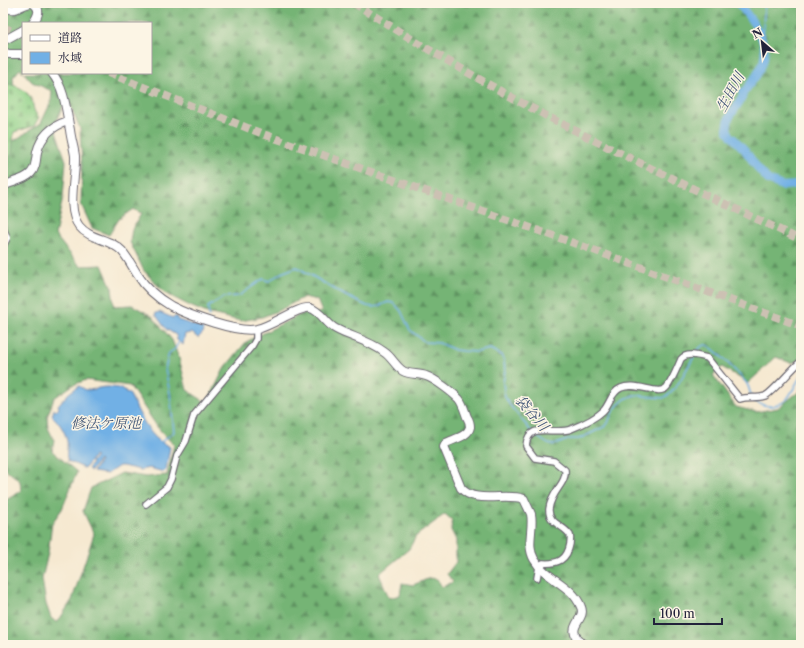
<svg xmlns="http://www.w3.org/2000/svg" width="804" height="648" viewBox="0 0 804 648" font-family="'Libre Caslon Text','Noto Serif JP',serif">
	<defs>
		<pattern id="forest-firs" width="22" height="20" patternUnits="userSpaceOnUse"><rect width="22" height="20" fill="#74b475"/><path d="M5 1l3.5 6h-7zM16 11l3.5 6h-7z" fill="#5f9261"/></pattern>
		<pattern id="cemetery-stones" width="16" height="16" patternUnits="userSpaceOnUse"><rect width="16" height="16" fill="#91d289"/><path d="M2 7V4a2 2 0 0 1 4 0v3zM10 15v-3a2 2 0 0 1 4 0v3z" fill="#7db477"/></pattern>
	</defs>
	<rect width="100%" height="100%" fill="#fcf5e5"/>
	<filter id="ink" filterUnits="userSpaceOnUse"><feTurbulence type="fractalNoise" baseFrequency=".025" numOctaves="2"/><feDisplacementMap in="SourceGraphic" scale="8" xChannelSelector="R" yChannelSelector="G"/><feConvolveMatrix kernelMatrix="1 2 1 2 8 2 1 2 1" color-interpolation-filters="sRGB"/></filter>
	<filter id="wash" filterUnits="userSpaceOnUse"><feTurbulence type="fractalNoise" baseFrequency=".012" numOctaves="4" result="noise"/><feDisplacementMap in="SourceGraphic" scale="16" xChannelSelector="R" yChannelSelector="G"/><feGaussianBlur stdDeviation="0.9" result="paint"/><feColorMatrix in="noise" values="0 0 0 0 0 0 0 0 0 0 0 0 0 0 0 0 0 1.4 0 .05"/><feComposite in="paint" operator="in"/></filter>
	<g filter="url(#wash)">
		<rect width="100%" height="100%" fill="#f6e9d1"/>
		<path fill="url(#forest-firs)" stroke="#4b6b58" fill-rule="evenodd" d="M3,3H801V360L791,363L776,357L748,383L722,367L713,375L736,407L756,412L778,408L801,390V645H3V502L21,491L20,481L3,467V148L41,123L51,102L52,91L32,82L24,73H151V23H23V72L20,69L13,77L14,94L3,91ZM67,98L80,128L82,165L81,204L92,228L109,235L119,219L133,209L141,214L132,229L130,242L144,271L165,293L190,306L207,313L241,321L262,317L282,309L304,297L317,300L322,312L311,314L303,313L246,342L224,369L207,403L187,390L179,358L172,340L152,316L132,305L114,306L112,288L102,265L80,266L55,235L63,197L66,161L54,125ZM86,380L130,386L158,428L174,445L167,475L146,477L122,473L91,488L83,511L94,534L72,600L57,623L51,618L46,604L42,579L48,553L52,523L62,509L77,472L52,451L54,440L48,428L47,417L54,398L73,385ZM445,514L452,520L451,530L456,540V562L447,574L453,582L442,587L437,579L430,578L413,585L402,583L400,595L389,598L379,574L409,549L416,536Z"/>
		<path fill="url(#cemetery-stones)" stroke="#5a7a62" d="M3,83C14,85 24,87 30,97C35,105 31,110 39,117L34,126L14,132L12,154L7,161L3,160Z"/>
		<path fill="#71b0e5" stroke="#4a6990" d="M159,312L173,318L176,316L178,320L202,328L204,332L198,338L192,333L185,334L183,345L177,340L176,335L166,329L155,314Z
			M79,386L86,390C91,390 95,389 99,388C107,386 119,387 126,391L125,392L129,393C137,408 147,433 161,442C164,444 167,445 170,447L166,470L164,472L149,468L140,470L123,466H119L107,474L93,472L100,461L99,460L91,471L88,469L92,463L91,462L96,457L94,456L86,467L84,468L68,461C65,454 68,448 67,441C65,431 59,422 52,416L54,409L56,411L59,408L58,405L69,393Z"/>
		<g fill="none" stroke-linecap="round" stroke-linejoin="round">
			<path stroke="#71b0e5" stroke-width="1.5" d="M762,38L765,3
				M240,295C248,290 255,284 263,279L269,281L281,273L297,267L346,296L367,306L373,307L379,306L388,302L394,303L401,311L410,330L425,342L439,343L455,350L463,351L477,352L490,349L501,355L504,361L505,371L503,383L505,397L509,404L531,431
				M209,316L208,307L224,297L238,296
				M202,331L205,324
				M696,354C698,350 701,344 707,345C712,346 744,379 747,384C749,387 750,392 751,396
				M752,399C762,407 775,409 786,400C791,395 797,382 801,375
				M533,434L548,444L554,445L570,439H579L604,427L608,423L612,413L618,405L625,399L634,395L663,398C676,393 686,369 694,357
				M161,442L174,432L170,393L165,369L169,353L175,349L180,340"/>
			<path stroke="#71b0e5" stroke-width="8" d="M738,3C752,20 773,44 761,67C757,77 749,85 743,93L742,98L729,118L727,129L730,135L744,149L759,170L768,180L782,186L801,185"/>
		</g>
	</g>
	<g filter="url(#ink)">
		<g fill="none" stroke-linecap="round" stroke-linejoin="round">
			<path stroke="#ccc1b3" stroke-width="8" stroke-dasharray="8 4" stroke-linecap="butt" d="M354,3C410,39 467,73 526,105C616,153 709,196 801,240
				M3,27L23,36
				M108,73L263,134L585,247L801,326"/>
			<defs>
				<path id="street" d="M146,504L167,487L171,479L177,456L186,441L194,415L252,346L256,339V330
					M537,578L539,567L543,563C558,564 567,560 570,544C570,541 571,538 570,535C564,525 548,524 549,509C551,491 567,484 565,470L554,461L535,458L526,446C528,420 554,436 571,429C581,425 595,419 603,411C610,404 611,392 621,388C636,381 659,397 667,387C673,379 677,368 681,359C687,352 699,356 707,358L709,360L740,399C748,396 757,399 765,396C772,393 791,370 799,363"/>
				<path id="secondary" d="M32,3C42,8 38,16 33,23
					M3,7C19,13 16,6 30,3
					M3,42L5,40L23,30
					M3,52L9,54H23
					M52,73C65,89 66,110 70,130C71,139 74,148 75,156C76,177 66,209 79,226C90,240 110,238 122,251C128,258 132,266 137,274C145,287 157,298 171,306C188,315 239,334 257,329C272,326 299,306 310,308C321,311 326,324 336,329C351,337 370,341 384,352C392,357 395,366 403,371C410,375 419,373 426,376C435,379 452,392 459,399C463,404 465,412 467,417C469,420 470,424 470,427C468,437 453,439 446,443L444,447L461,488C475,505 505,492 524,499C526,504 529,509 531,514C534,528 526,545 534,559C546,580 572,584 581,607C587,621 561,627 584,645
					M3,186C11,182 25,180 31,173C36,168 36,159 37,152C41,136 52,126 68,121
					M3,230L6,238L3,244"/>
			</defs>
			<use href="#street" stroke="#6c6870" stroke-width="8"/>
			<use href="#secondary" stroke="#6c6870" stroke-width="10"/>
			<use href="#street" stroke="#fff" stroke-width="5.5"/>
			<use href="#secondary" stroke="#fff" stroke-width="8"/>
		</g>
	</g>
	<g text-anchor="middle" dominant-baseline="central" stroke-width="3" stroke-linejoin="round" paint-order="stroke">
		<g font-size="14" font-style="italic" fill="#3e5476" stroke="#fcf5e5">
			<text transform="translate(730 92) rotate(-61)">生田川</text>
			<text transform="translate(532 413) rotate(49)">袋谷川</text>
			<text x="106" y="423">修法ケ原池</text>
		</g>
	</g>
	<rect width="804" height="648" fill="none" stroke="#fcf5e5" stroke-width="16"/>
	<rect x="22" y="22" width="130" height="52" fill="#fcf5e5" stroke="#a5a1a1"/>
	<rect x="30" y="35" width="20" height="6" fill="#ffffff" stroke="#a5a1a1"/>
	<text x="58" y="42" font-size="12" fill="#22223b">道路</text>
	<rect x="30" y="52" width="20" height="12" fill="#71b0e5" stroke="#a5a1a1"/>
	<text x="58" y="62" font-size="12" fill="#22223b">水域</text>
	<g transform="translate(762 42) rotate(332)" stroke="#fcf5e5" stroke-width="3" paint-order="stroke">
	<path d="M0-3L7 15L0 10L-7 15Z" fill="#22223b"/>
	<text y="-6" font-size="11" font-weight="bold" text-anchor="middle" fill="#22223b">N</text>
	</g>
	<path d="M654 618v6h68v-6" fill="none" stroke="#22223b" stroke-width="2"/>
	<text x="660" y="618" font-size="12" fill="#22223b" stroke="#fcf5e5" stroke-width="3" paint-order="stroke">100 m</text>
</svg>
